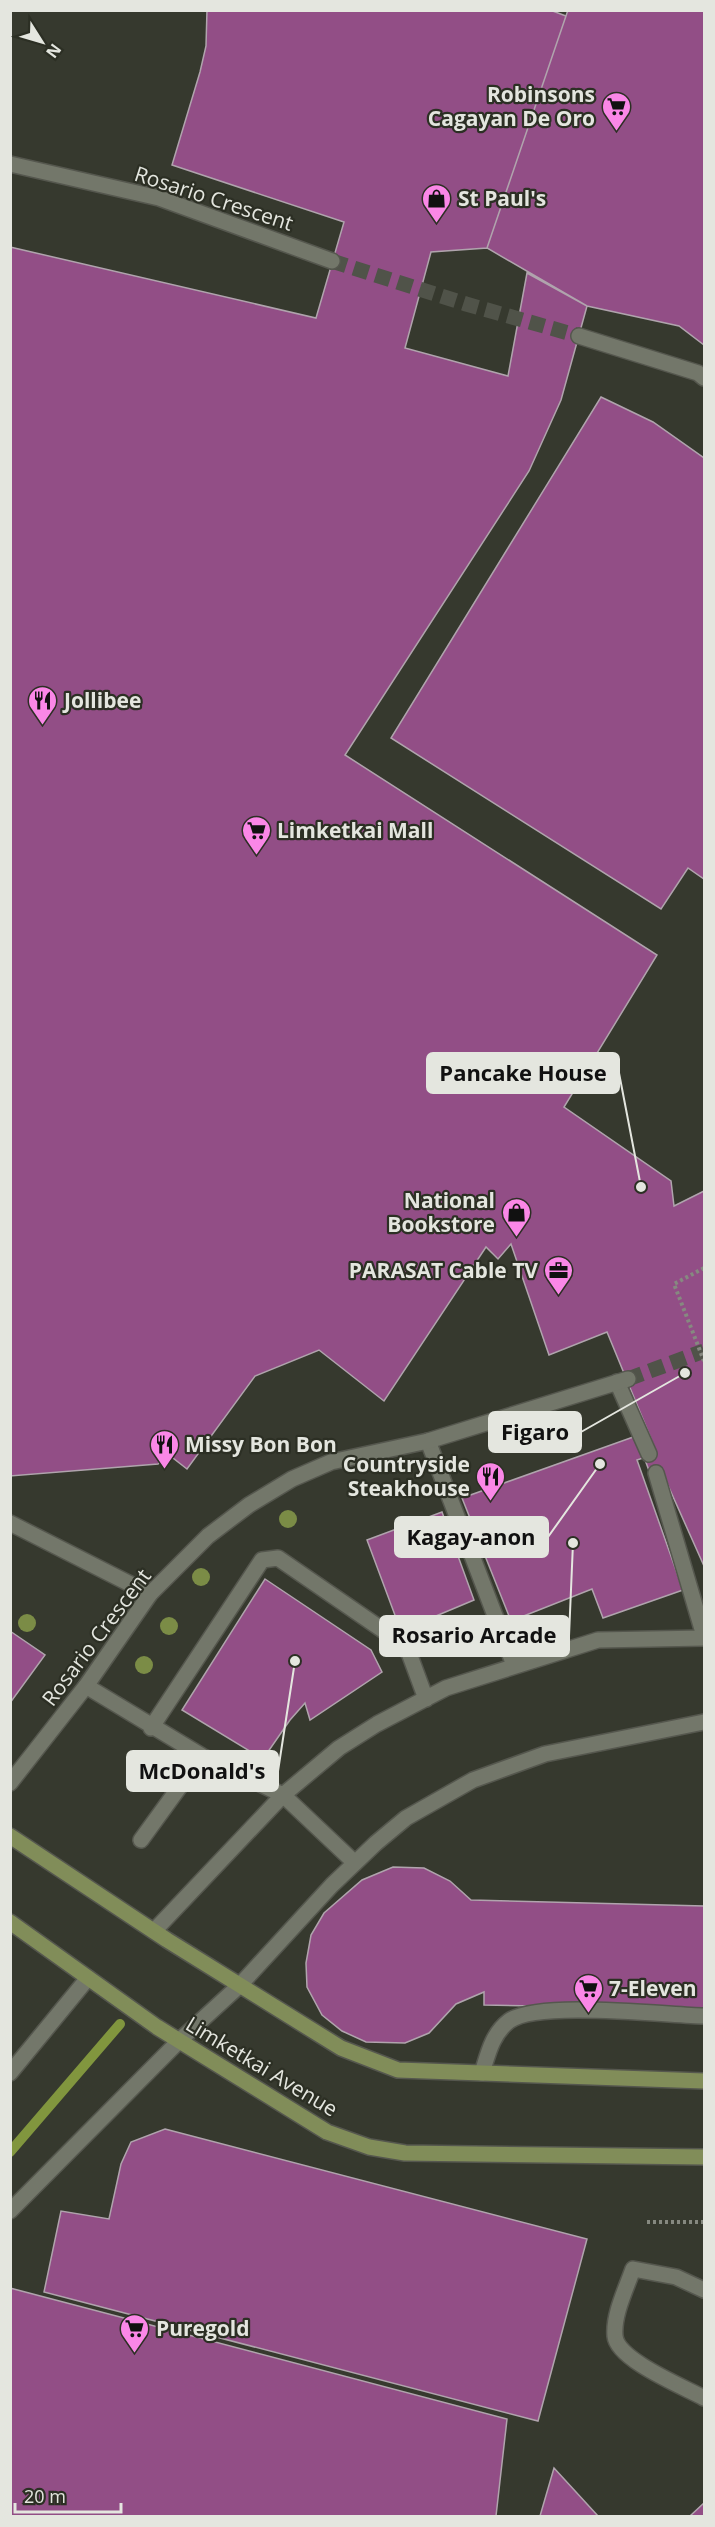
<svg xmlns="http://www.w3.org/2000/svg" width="715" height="2527" viewBox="0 0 715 2527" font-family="'Open Sans',sans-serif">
	<rect width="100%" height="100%" fill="#36392e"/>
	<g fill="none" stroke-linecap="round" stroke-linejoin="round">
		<path stroke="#81963e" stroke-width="10" d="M10,2152L120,2024"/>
	</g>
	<path fill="#924e86" stroke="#b0a4ad" stroke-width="1.5" d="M207,10H550L566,16L487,248L431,252L405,348L508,376L527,273L587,306L561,400L529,471L345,755L657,955L564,1107L671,1181L674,1206L704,1191V1566L662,1472L651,1476L644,1457L656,1451L607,1332L549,1355L511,1244L498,1259L486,1247L384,1401L319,1350L255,1376L187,1469L169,1455L158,1464L10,1476V247L316,318L344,222L172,165L200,72L206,46Z
		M568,10H704V345L679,326L587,306L487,248Z
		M601,397L653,422L704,458V879L688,868L661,909L391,738Z
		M636,1436L643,1458L637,1460L683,1590L603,1618L592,1589L511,1621L462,1498Z
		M442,1512L474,1600L405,1629L403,1624L399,1626L367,1540Z
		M265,1579L371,1650L382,1672L310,1720L305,1703L290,1720L263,1759L182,1710Z
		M10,1631L45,1655L10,1703Z
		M393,1867L424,1868L450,1881L471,1900L704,1906V2009L484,2005V1992L456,2004L429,2033L405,2043L366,2042L342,2031L322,2015L307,1987L306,1963L311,1935L324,1913L362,1880Z
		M165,2129L587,2239L538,2421L44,2292L61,2211L109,2219L121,2164L131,2142Z
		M10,2288L507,2419L496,2516H10Z
		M554,2468L598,2516H540Z
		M704,2503V2516H690Z"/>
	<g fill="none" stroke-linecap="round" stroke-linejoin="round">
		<path stroke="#505349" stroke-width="15" stroke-dasharray="15 8" stroke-linecap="butt" d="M332,261L466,304L579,336
			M628,1379L704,1351"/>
		<defs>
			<path id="lane" d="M617,1382L649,1454
				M428,1441L514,1665
				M656,1473L704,1636
				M10,1523L150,1594
				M86,1686L202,1756L283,1795L355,1863
				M151,1728L262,1560L278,1558L390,1635L409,1653L426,1699
				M141,1840L202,1756
				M154,1931L283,1795L339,1748L377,1724L446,1688L598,1640L704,1638
				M10,2073L88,1978
				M482,2073C488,2054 492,2034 509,2021C537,2000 665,2015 704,2016
				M10,2211L180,2040L240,1985L332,1885L376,1843L406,1818L473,1780L545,1754L704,1722
				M704,2290L676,2277L633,2269C626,2289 613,2315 615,2336C617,2360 684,2387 704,2398"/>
			<path id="street" d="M10,164L159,198L332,261
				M579,336L698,373L704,378
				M10,1783L86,1686L150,1594L208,1536L249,1505L292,1479L331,1462L428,1441L628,1379"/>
			<path id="secondary" d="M10,1836L167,1940L341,2048L398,2070L704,2081
				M10,1922L157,2027L327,2132L369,2147L405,2153L704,2157"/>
		</defs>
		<use href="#lane" stroke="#55574e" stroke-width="18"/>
		<use href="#street" stroke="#55574e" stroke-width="18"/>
		<use href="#secondary" stroke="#55574e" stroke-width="18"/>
		<path stroke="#868980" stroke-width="4" stroke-dasharray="3 3" stroke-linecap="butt" d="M647,2222H704"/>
		<use href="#lane" stroke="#73776a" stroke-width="15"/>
		<use href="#street" stroke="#73776a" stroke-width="15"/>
		<use href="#secondary" stroke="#818d59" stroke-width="15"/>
		<path stroke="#868980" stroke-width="4" stroke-dasharray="3 3" stroke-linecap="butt" d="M704,1268L674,1284L704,1361"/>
	</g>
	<g fill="#7b8c46">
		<circle cx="288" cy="1519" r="9"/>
		<circle cx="201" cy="1577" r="9"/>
		<circle cx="27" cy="1623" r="9"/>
		<circle cx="169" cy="1626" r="9"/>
		<circle cx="144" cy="1665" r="9"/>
	</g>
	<defs>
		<symbol id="supermarket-pin" viewBox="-11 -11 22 30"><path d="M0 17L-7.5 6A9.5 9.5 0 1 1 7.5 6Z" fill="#fa87e7" stroke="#2c2f24"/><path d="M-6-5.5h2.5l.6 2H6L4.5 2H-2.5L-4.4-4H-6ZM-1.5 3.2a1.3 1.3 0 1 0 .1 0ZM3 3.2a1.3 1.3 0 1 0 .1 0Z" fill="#111"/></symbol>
		<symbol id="shop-pin" viewBox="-11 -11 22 30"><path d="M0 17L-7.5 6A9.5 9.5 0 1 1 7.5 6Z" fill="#fa87e7" stroke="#2c2f24"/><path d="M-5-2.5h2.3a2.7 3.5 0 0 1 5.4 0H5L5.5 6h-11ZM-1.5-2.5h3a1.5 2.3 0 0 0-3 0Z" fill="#111"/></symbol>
		<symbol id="restaurant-pin" viewBox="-11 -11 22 30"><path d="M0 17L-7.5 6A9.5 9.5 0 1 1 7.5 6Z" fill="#fa87e7" stroke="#2c2f24"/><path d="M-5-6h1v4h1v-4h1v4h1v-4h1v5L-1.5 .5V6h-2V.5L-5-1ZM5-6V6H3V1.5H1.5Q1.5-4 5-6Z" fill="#111"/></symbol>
		<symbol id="office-pin" viewBox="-11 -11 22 30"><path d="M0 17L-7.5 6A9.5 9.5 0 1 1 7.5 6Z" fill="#fa87e7" stroke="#2c2f24"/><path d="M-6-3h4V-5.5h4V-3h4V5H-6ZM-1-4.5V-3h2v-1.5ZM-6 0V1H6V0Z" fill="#111"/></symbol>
	</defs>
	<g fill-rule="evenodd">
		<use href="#supermarket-pin" x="600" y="90" width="33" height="45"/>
		<use href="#shop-pin" x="420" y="182" width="33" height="45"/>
		<use href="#restaurant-pin" x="26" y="684" width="33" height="45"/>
		<use href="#supermarket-pin" x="240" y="814" width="33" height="45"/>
		<use href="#shop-pin" x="500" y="1196" width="33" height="45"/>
		<use href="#office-pin" x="542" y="1254" width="33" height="45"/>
		<use href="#restaurant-pin" x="148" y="1428" width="33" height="45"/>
		<use href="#restaurant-pin" x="474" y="1460" width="33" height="45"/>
		<use href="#supermarket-pin" x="572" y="1972" width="33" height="45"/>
		<use href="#supermarket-pin" x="118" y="2312" width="33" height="45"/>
	</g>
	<g text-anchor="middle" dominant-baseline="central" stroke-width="4.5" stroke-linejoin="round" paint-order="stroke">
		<g font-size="21" font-weight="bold" fill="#e4e6df" stroke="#2c2f24" text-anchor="start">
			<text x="595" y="94" text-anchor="end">Robinsons<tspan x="595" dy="24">Cagayan De Oro</tspan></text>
			<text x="458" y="198">St Paul's</text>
			<text x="64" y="700">Jollibee</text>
			<text x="277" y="830">Limketkai Mall</text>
			<text x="495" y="1200" text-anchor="end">National<tspan x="495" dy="24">Bookstore</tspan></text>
			<text x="538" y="1270" text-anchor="end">PARASAT Cable TV</text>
			<text x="185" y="1444">Missy Bon Bon</text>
			<text x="470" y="1464" text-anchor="end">Countryside<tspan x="470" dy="24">Steakhouse</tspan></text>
			<text x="609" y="1988">7-Eleven</text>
			<text x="156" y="2328">Puregold</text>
		</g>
		<g font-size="21" fill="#e4e6df" stroke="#2c2f24">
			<text transform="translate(214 198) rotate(18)">Rosario Crescent</text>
			<text transform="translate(96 1637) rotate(-53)">Rosario Crescent</text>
			<text transform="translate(262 2066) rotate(31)">Limketkai Avenue</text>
		</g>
	</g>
	<path fill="none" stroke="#e4e6df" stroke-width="2" d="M641 1187L619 1073M685 1373L581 1432M600 1464L548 1537M573 1543L569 1636M295 1661L278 1771"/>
	<g fill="#e4e6df" stroke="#2c2f24" stroke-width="2">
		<circle cx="641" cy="1187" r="6"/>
		<circle cx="685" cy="1373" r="6"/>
		<circle cx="600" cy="1464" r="6"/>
		<circle cx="573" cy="1543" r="6"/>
		<circle cx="295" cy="1661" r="6"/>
	</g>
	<g fill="#e4e6df" stroke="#e4e6df" stroke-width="2">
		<rect x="427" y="1053" width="192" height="40" rx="6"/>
		<rect x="489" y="1412" width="92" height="40" rx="6"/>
		<rect x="395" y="1517" width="153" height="40" rx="6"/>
		<rect x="380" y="1616" width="189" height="40" rx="6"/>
		<rect x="127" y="1751" width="151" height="40" rx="6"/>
	</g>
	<g font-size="22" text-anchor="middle" font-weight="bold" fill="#111">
		<text x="523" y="1081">Pancake House</text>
		<text x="535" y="1440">Figaro</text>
		<text x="471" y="1545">Kagay-anon</text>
		<text x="474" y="1643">Rosario Arcade</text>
		<text x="202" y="1779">McDonald's</text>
	</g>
	<rect width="715" height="2527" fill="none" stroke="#e4e6df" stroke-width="24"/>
	<g transform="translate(42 42) rotate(127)" stroke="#2c2f24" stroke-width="4.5" paint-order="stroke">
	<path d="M0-4.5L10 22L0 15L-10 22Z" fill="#e4e6df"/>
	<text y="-9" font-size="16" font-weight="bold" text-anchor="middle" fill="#e4e6df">N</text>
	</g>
	<path d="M15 2503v9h106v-9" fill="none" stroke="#e4e6df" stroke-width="3"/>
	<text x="24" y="2503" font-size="18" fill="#e4e6df" stroke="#2c2f24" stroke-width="4.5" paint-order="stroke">20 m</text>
</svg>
